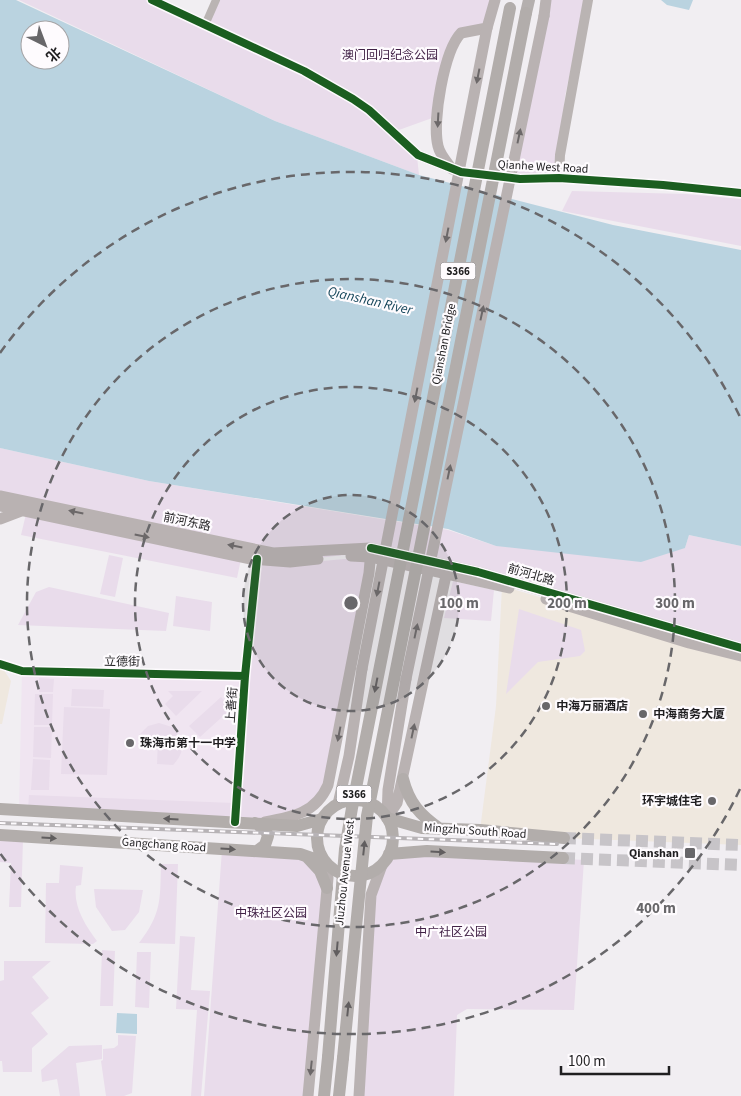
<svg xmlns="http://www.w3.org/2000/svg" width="741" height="1096" viewBox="0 0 741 1096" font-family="'Source Sans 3','Noto Sans SC',sans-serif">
	<rect width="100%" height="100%" fill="#f1eef2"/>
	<path fill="#efe8df" d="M502,586L741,656V845L564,838L480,830L496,706Z
		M0,664L11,681L2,724H0Z"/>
	<path fill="#f0e5f1" d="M22,671L245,676L234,820L19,809Z"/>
	<path fill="#e9dceb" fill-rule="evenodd" d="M19,0H146L303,73L352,100L417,157L419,175L275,121Z
		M218,0H491L485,26L460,32L435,117L396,131L371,109L207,25Z
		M546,0H586L565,96L558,179L512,174Z
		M572,191L686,194L741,199V246L562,211Z
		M0,448L149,481L448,530L496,546L685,548L689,535L741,546V645L504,576L370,557L323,794L297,814L238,821L257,559L0,505ZM354,554L355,558L291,564L290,561Z
		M26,514L241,559L237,578L21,535Z
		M109,555L123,558L115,597L100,594Z
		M453,581L494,590L491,621L444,618Z
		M49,587L169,613L166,631L18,625L36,592Z
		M176,596L212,602L210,631L173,626Z
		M519,609L581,630L585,651L580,656L538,662L506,694Z
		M39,678L54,679L53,692H39Z
		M72,689L104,690L103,707L71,706Z
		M168,691H202L176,716L165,704L173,696Z
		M35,694H53L52,725H34Z
		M221,697L232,708L200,737L189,726Z
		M64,707L110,709L107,775L61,774Z
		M159,723L172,727C184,740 186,752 173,765L157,764L158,739H138L139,735L148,726Z
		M34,727H52L51,758L33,757Z
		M33,759L50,760L49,790H31Z
		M29,795L234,803L233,819L28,809Z
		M0,838L23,839L21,907H9L11,863L0,862Z
		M222,850L300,855L323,880L307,1096H204Z
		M427,851L584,860L574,1010L467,1009L457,1015L454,1096H355L371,895L382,865L389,855Z
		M161,864H178L175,944L139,943C162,913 160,900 161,864Z
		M60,865L83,867L81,885L76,886C73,906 85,925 97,941L93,944L45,943L46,883H59Z
		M94,889L143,890L139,912L125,930L112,931L96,907Z
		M180,936L195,937L191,990L210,991L201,1096H191L197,1010L176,1009Z
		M102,950L115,951L113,1006H100Z
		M137,952H151L149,1008L135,1007Z
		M4,961H51L32,977L49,998L31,1013L48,1034L32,1048V1072H3L2,1061H0V981L4,980Z
		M118,1035L136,1036L132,1093L124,1096H106L101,1061L103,1060V1049L114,1048L118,1045Z
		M102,1045V1059L76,1063L80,1096H60L57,1079L42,1082L41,1070L69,1046Z"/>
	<path fill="#bad3e0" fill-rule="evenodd" d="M0,0H16L275,121L419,175L613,225L741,250V546L689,535L685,548L641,562L496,546L448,529L149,481L0,448ZM30,30H60V60H30Z
		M661,0H693L689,10L667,5Z
		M117,1013L137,1014V1034L116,1033Z"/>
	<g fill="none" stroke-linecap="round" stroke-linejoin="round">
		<path stroke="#c7c4c8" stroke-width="12" stroke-dasharray="12 6" stroke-linecap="butt" d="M564,838L741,845
			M563,858L741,865"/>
		<path stroke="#bab4b3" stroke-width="8" d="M205,25L216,0
			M0,664L22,671L245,676
			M235,822L245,676L257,559"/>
		<path stroke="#bab4b3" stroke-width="10" d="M152,0L304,71L353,99L369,110L418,155L461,172L520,179L559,178L663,185L741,193
			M559,178L560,155L588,0"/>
		<path stroke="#b9b2b2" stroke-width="11" d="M544,16L546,0
			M452,169C447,162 440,155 438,146C432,121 444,51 461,33L487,28L495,0
			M0,496L273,553L371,548L478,572L741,648
			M0,506L251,559L290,562L318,559
			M0,519L21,511
			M351,556L370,557L509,588
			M546,599L689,643L741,656
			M338,804L349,756L362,669
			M387,818L397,803L448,566
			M387,818L388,790L406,679
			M265,822C293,817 316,813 328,785L369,573L371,550
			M308,1096L328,878L326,863
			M359,1096L371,895L382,865"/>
		<path stroke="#b2adab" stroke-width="12" d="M403,779C409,803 420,815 440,829
			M317 838a38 38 0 1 1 76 0a38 38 0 1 1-76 0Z
			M0,809L297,826L322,819
			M387,818L422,828L480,830L564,838
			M255,823L265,829L268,836L265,845L257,851
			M0,835L300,854L326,863
			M389,854L427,851L563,858
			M307,857L320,871L327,888
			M324,1096L328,1057
			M339,1096L343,1058"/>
		<path stroke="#b4afae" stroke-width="12" d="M526,13L529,0"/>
		<defs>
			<path id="rail" d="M0,823L557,844"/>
		</defs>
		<use href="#rail" stroke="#b7b3b6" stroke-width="4"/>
		<use href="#rail" stroke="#fefbfe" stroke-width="2" stroke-dasharray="5.5" stroke-linecap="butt"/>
		<path stroke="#b9b2b2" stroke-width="11" d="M362,669L487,28
			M406,679L544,16"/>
		<path stroke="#b2adab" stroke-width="12" d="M328,1057L345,849L352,808L510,8
			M343,1058L367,816L526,13"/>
		<defs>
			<path id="cycleway" d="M152,0L304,71L353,99L369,110L418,155L461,172L520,179L559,178L663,185L741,193
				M371,548L478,572L741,648
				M0,664L22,671L245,676
				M235,822L245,676L257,559"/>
		</defs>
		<use href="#cycleway" stroke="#fefbfe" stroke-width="11"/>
		<use href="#cycleway" stroke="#1b5e20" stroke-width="8"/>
	</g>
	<defs><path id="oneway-solid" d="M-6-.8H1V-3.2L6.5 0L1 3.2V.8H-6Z" transform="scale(1.25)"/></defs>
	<g fill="#6c6869">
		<use href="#oneway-solid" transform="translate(478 76) rotate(101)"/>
		<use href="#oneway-solid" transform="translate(438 120) rotate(93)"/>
		<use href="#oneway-solid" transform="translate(519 136) rotate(-78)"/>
		<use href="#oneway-solid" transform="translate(447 235) rotate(101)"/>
		<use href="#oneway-solid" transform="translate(482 313) rotate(-78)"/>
		<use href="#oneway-solid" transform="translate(416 395) rotate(101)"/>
		<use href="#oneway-solid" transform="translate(449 472) rotate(-78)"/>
		<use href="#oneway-solid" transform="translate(76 512) rotate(-168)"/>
		<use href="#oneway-solid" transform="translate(142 536) rotate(12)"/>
		<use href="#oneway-solid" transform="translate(235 546) rotate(-169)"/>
		<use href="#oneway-solid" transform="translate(378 589) rotate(101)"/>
		<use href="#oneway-solid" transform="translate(416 631) rotate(-78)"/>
		<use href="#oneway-solid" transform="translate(413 731) rotate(-78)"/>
		<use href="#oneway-solid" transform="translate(339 734) rotate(101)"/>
		<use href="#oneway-solid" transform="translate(311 1068) rotate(96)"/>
	</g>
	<g fill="#615e5f">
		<use href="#oneway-solid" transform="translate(376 685) rotate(101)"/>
		<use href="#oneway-solid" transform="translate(171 819) rotate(-177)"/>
		<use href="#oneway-solid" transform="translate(49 838) rotate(4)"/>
		<use href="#oneway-solid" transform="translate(364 848) rotate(-84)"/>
		<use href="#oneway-solid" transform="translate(228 849) rotate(4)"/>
		<use href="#oneway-solid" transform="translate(438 852) rotate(3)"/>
		<use href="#oneway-solid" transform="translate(337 949) rotate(95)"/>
		<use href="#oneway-solid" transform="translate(348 1009) rotate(-84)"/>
	</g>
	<circle cx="351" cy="603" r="108" fill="#68676a" fill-opacity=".12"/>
	<g fill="none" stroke="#68676a" stroke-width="2.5" stroke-dasharray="9 6">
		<circle cx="351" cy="603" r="108"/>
		<circle cx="351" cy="603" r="216"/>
		<circle cx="351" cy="603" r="324"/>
		<path d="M740 789A431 431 0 0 1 0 853M0 353A431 431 0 0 1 740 417"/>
	</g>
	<g fill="#68676a" stroke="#fefbfe" stroke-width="2">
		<circle cx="546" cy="706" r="5"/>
		<circle cx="643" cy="714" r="5"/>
		<circle cx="130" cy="743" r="5"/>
		<circle cx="712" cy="801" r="5"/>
		<rect x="684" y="847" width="12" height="12" rx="2.5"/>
	</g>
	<g text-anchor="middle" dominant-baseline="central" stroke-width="4.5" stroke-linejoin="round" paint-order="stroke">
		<g fill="#fefbfe" stroke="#626063" stroke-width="1">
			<rect x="440.5" y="262.5" width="35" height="17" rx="4"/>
			<rect x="336.5" y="785.5" width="35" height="17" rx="4"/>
		</g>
		<g font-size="11" font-weight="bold" fill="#1f1e20">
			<text x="458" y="271">S366</text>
			<text x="354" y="794">S366</text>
		</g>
		<g font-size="12" fill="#412146" stroke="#fefbfe">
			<text x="390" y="55">澳门回归纪念公园</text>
			<text x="271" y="913">中珠社区公园</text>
			<text x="451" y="932">中广社区公园</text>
		</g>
		<g font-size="12" fill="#1f1e20" stroke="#fefbfe">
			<text transform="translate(543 167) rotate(3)">Qianhe West Road</text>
			<text transform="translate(444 344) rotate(-79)">Qianshan Bridge</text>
			<text transform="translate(187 522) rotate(12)">前河东路</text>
			<text transform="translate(531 575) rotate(16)">前河北路</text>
			<text transform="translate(122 662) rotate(1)">立德街</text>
			<text transform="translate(232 705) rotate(-86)">上善街</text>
			<text transform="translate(475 831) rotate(4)">Mingzhu South Road</text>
			<text transform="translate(164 845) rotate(4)">Gangchang Road</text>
			<text transform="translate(345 873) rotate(-84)">Jiuzhou Avenue West</text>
		</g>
		<g font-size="12" font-weight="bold" fill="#1f1e20" stroke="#fefbfe" text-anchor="start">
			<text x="556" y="706">中海万丽酒店</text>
			<text x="653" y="714">中海商务大厦</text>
			<text x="140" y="743">珠海市第十一中学</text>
			<text x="702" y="801" text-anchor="end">环宇城住宅</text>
			<text x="679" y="853" text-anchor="end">Qianshan</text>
		</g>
		<g font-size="14" font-style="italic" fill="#144559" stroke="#fefbfe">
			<text transform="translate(370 301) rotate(13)">Qianshan River</text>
		</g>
	</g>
	<circle cx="351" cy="603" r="8" fill="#68676a" stroke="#fefbfe" stroke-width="2.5"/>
	<g font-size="15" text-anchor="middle" font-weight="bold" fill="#68676a" stroke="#fefbfe" stroke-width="4.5" stroke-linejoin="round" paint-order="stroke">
		<text x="459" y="608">100 m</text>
		<text x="567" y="608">200 m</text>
		<text x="675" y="608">300 m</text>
		<text x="656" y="913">400 m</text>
	</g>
	<g transform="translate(45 45) rotate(138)"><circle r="24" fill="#fefbfe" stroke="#a5a3a5"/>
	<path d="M0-4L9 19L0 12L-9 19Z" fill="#68676a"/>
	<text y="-8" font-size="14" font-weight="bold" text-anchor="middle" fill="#1f1e20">北</text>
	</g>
	<path d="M561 1066v8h108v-8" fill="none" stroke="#1f1e20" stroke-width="2.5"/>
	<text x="568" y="1066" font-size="15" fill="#1f1e20" stroke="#fefbfe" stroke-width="4" paint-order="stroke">100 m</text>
</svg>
